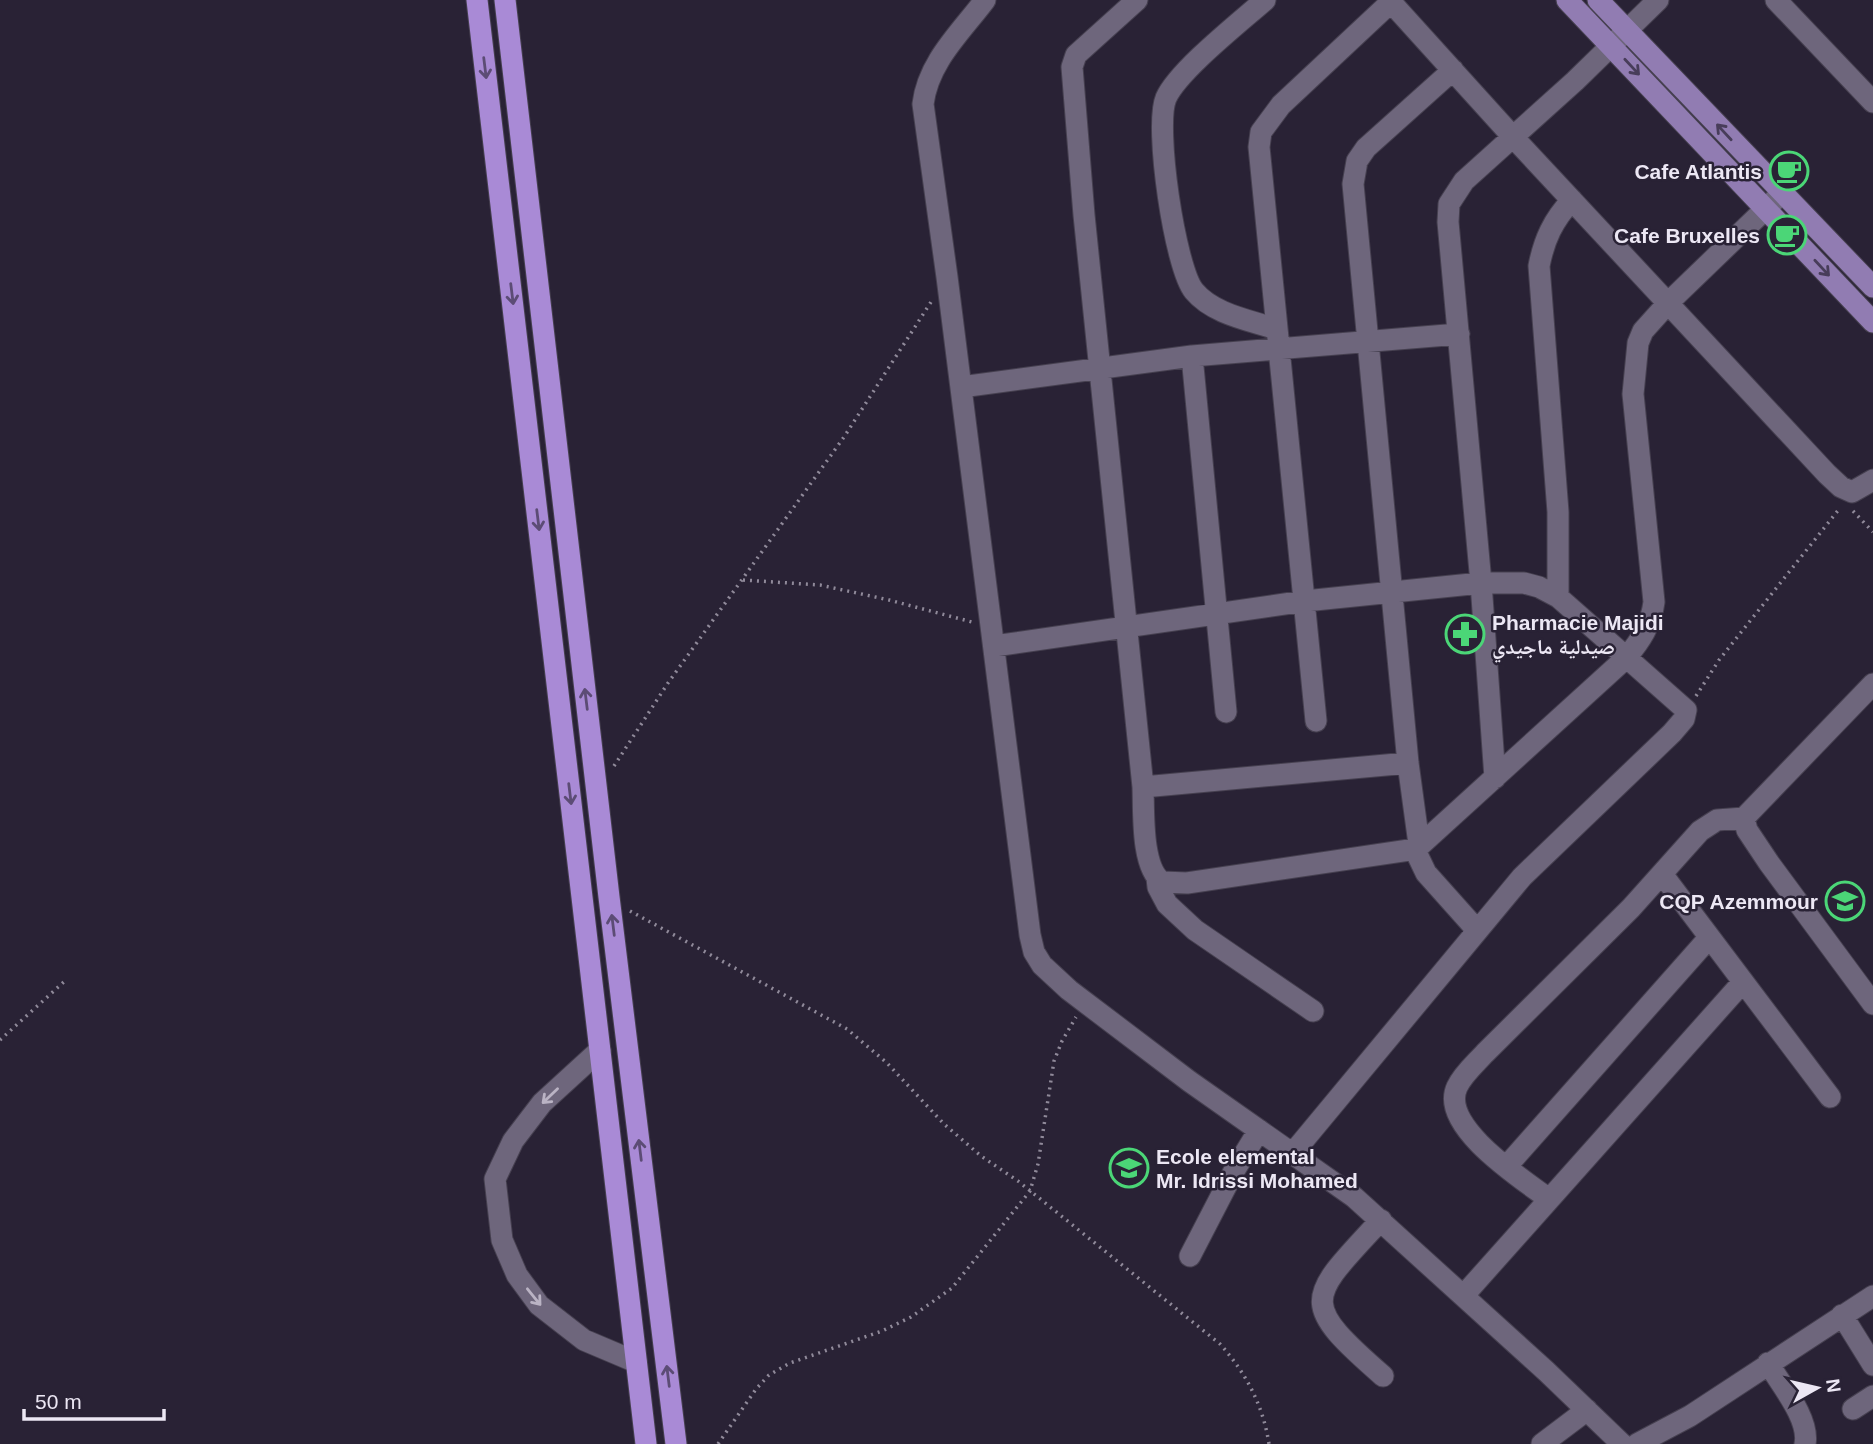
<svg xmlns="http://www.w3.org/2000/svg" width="1873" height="1444" viewBox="0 0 1873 1444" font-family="Arial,'Noto Naskh Arabic',sans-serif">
	<rect width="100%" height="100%" fill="#292235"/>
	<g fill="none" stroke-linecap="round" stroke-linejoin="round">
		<defs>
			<path id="minor" d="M985,0C961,32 928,62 923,104L947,277L1030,935L1034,952L1042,965L1069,990L1189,1081L1354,1197L1546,1371L1622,1444
				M1137,0L1076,55L1072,67L1084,215L1143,787C1144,812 1141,867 1162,882L1187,883L1416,849
				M1265,0C1240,22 1178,71 1166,98C1154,126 1175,268 1194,291C1213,314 1249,320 1276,329
				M1389,0L1513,137L1827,474L1841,487L1852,492L1873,480
				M1776,0L1873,102
				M1192,356L1226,712
				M961,387L1192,356L1459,334
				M1558,597V512L1539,266C1544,240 1553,220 1572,200
				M994,646L1305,601L1481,583H1524L1539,587L1558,597L1686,710L1684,719L1672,733L1522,877L1293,1153
				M1316,721L1259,147L1261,132L1281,105L1391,2
				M1495,778L1481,583L1448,222L1449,204L1464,181L1575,81L1658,0
				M1143,787L1408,763
				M1744,818L1747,830L1769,863L1873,1004
				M1419,844L1408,763L1353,184L1357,161L1366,148L1453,70
				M1662,874L1830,1097
				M1157,878L1158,887L1167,904L1195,930L1313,1011
				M1476,929L1426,873L1415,850L1626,658C1641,640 1651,625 1654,602L1633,394L1638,343L1643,331L1669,302L1782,193
				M600,1050L542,1103L513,1141L495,1179L502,1240L517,1275L539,1305L584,1340L636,1362
				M1506,1167L1708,939
				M1549,1199C1522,1179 1439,1126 1457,1087C1463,1074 1475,1064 1485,1053L1631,908L1700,831L1717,820L1744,818L1873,684
				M1381,1220C1308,1299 1297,1301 1383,1376
				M1190,1256L1234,1171L1259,1130
				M1464,1295L1742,983
				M1842,1315L1873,1365
				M1768,1363C1781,1385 1810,1419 1805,1444
				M1853,1409L1873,1396
				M1542,1444L1587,1410
				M1637,1444L1690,1416L1873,1296"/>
			<path id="major" d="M1567,0L1873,322
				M1598,0L1873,287"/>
			<path id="highway" d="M477,0L646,1444
				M505,0L609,897L676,1444"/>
		</defs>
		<use href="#minor" stroke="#464050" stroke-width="23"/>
		<use href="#major" stroke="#464050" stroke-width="23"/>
		<use href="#highway" stroke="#464050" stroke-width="23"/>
		<path stroke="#908a9a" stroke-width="3.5" stroke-dasharray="2 5" stroke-linecap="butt" d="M1853,511L1873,532
			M743,580L820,585L889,600L972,622
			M1696,696L1719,660L1840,508
			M614,766L668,683L844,437L931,302
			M630,911L847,1029L887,1063L944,1124L981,1156L1018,1181L1220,1344C1246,1373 1263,1405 1269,1444
			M0,1040L67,979
			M718,1444L756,1389L769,1375L790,1363L882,1331L911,1317L952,1288L1030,1191L1038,1164L1054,1061L1062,1041L1076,1017"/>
		<use href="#minor" stroke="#6e667c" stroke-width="21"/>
		<use href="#major" stroke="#917cb2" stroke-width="21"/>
		<use href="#highway" stroke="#a98ad6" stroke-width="21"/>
	</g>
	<defs><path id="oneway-shaft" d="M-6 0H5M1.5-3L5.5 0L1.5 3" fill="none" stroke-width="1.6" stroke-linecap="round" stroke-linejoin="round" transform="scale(1.75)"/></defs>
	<g stroke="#483d5a">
		<use href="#oneway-shaft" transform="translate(1632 67) rotate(47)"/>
		<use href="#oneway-shaft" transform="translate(1724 132) rotate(-133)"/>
		<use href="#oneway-shaft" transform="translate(1822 268) rotate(47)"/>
	</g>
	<g stroke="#5c4c75">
		<use href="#oneway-shaft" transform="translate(485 68) rotate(83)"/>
		<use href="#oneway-shaft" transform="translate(512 294) rotate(83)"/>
		<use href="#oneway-shaft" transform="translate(538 520) rotate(83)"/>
		<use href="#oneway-shaft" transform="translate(586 699) rotate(-97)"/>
		<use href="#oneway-shaft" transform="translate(570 794) rotate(83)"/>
		<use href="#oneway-shaft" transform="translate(613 925) rotate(-97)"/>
		<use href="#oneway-shaft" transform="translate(640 1150) rotate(-97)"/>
		<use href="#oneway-shaft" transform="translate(668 1376) rotate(-97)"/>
	</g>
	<g stroke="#bab3c4">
		<use href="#oneway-shaft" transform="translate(550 1096) rotate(136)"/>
		<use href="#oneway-shaft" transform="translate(534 1297) rotate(51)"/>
	</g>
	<defs>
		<symbol id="cafe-ring" viewBox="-11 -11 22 22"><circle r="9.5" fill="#292235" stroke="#4bd677" stroke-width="1.5"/><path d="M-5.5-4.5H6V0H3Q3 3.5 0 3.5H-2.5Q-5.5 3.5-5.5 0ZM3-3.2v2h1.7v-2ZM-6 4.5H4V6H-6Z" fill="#4bd677"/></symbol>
		<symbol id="pharmacy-ring" viewBox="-11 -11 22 22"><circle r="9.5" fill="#292235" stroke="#4bd677" stroke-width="1.5"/><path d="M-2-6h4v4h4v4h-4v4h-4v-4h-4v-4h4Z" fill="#4bd677"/></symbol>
		<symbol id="school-ring" viewBox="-11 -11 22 22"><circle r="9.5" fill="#292235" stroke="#4bd677" stroke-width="1.5"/><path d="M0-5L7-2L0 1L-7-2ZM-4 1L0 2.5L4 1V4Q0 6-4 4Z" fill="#4bd677"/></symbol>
	</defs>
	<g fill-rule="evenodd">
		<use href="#cafe-ring" x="1767" y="149" width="44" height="44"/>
		<use href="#cafe-ring" x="1765" y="213" width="44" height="44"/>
		<use href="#pharmacy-ring" x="1443" y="612" width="44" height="44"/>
		<use href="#school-ring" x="1823" y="879" width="44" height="44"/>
		<use href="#school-ring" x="1107" y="1146" width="44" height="44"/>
	</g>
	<g text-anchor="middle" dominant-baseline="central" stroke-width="5" stroke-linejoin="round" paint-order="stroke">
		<g font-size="21" font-weight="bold" fill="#ece7f4" stroke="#292235" text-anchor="end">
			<text x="1762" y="171">Cafe Atlantis</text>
			<text x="1760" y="235">Cafe Bruxelles</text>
			<text x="1492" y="622" text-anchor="start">Pharmacie Majidi<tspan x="1492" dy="24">صيدلية ماجيدي</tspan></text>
			<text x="1818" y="901">CQP Azemmour</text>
			<text x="1156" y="1156" text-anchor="start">Ecole elemental<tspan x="1156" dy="24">Mr. Idrissi Mohamed</tspan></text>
		</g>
	</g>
	<g transform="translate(1817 1388) rotate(82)" stroke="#292235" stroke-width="5" paint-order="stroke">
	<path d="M0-5L12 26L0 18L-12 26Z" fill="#ece7f4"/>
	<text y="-10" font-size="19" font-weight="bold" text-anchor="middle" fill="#ece7f4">N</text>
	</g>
	<path d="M24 1409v10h140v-10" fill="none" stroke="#ece7f4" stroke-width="3.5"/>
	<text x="35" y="1409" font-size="21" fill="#ece7f4" stroke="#292235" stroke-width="5" paint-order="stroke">50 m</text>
</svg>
